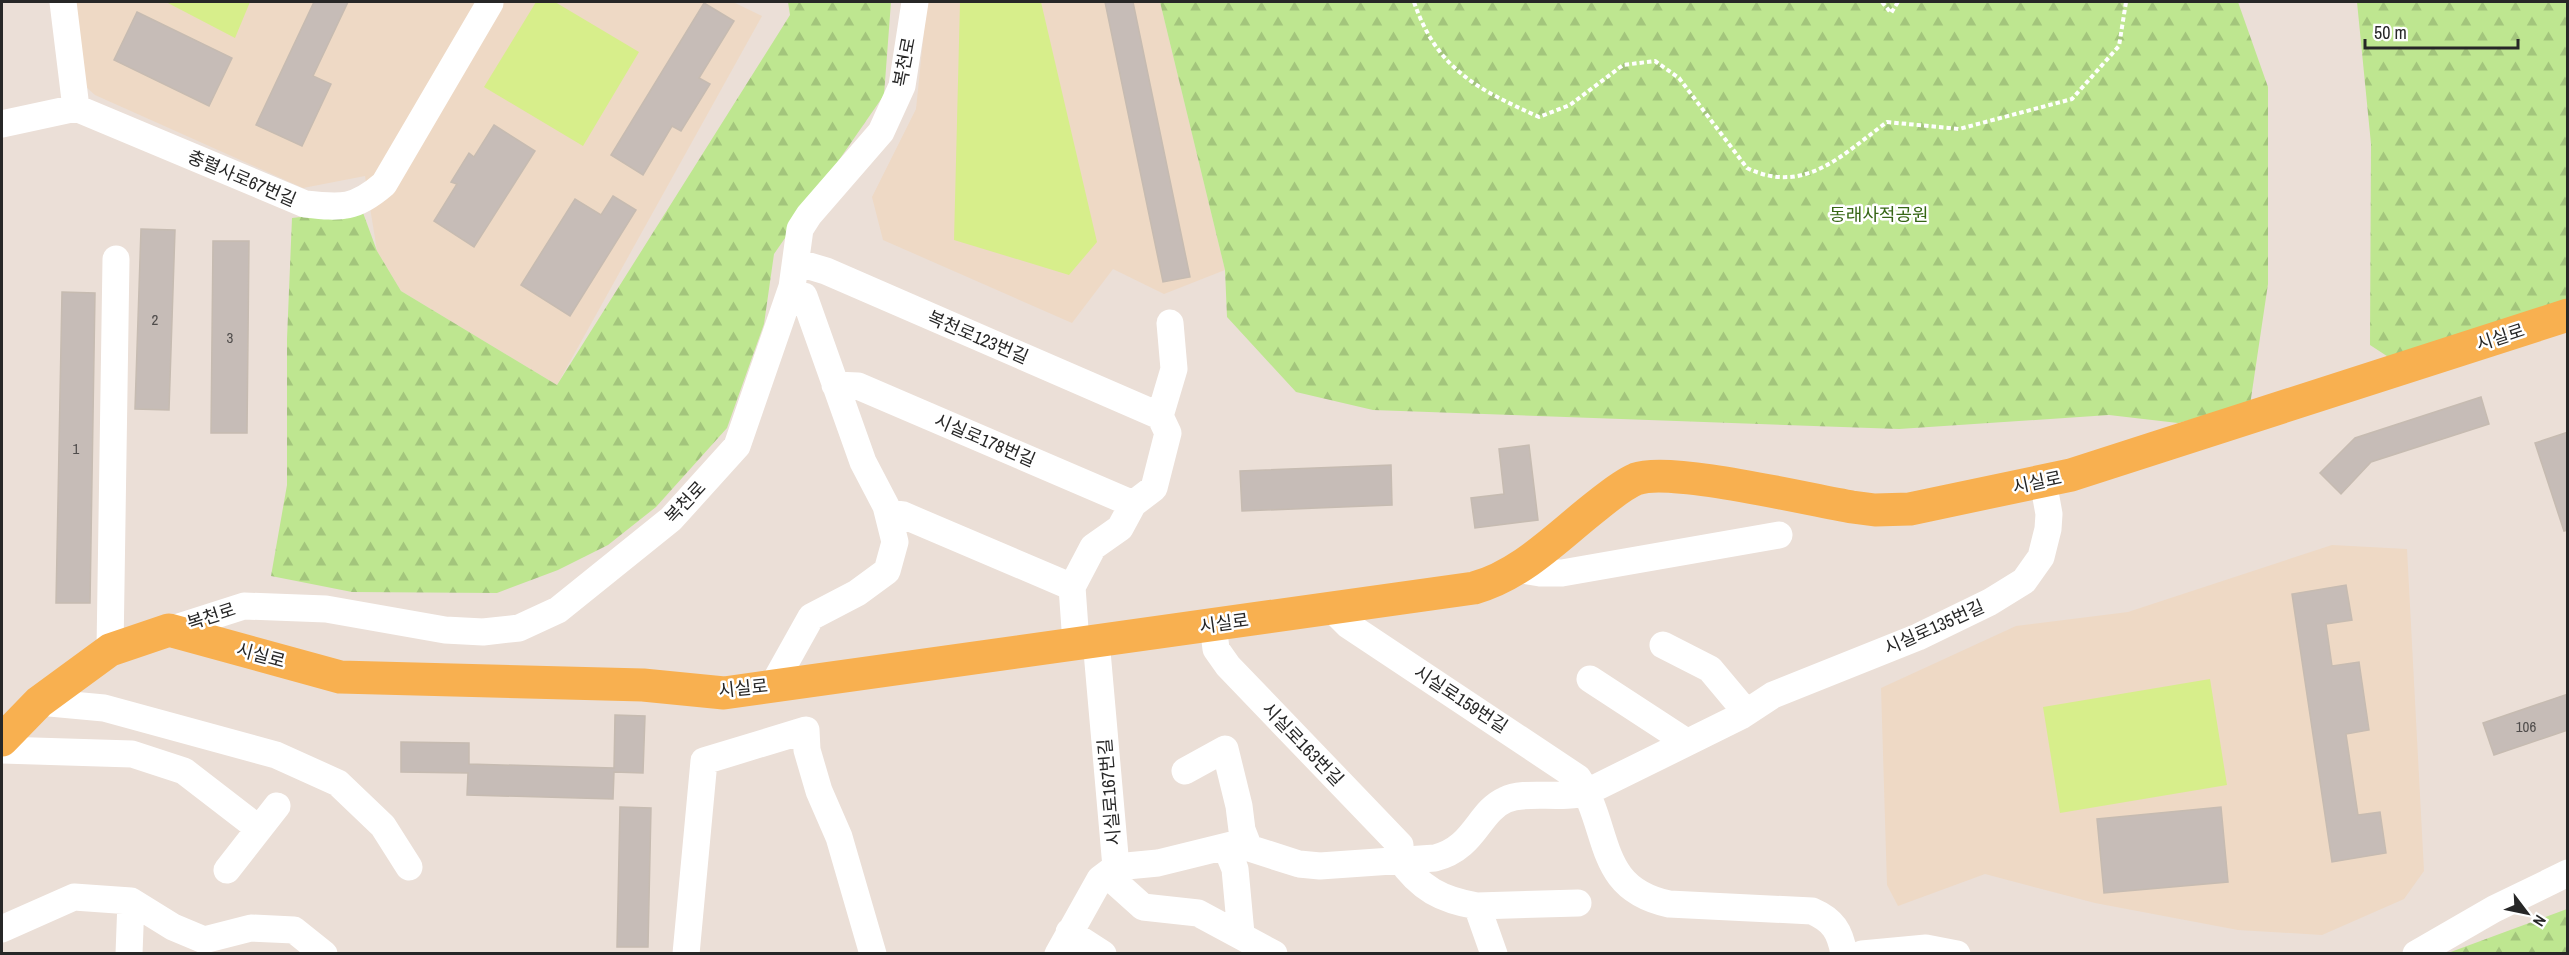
<svg xmlns="http://www.w3.org/2000/svg" width="2569" height="955" viewBox="0 0 2569 955" font-family="'Archivo Narrow','Noto Sans KR',sans-serif">
	<defs>
		<pattern id="forest-firs" width="22" height="20" patternUnits="userSpaceOnUse" patternTransform="scale(1.5)"><rect width="22" height="20" fill="#bee690"/><path d="M5 1l3.5 6h-7zM16 11l3.5 6h-7z" fill="#a3c57c"/></pattern>
	</defs>
	<rect width="100%" height="100%" fill="#ebdfd7"/>
	<path fill="#eed9c5" d="M73,2H733L762,16L557,385L401,291L377,251L365,176L303,188L95,95L85,86Z
		M927,2H1160L1225,270L1164,294L1113,269L1072,323L883,240L872,197L916,109Z
		M2332,545L2407,549L2424,871L2404,899L2322,935L2238,930L2095,903L1985,874L1898,906L1887,885L1881,688L2016,626L2128,612Z"/>
	<path fill="url(#forest-firs)" d="M788,2H891L884,95L774,254L764,324L727,428L656,507L608,545L558,570L497,593L352,592L271,576L287,485V339L292,218L362,210L377,251L401,291L557,385L790,15Z
		M1160,2H2238L2268,87V284L2250,405L2178,423L2109,415L1899,429L1373,410L1296,392L1227,317L1225,270Z
		M2357,2H2567V299L2396,362L2370,345L2371,144Z
		M2567,909V953H2448Z"/>
	<path fill="#d7ee8b" d="M166,2H250L235,38Z
		M536,2H555L639,52L583,146L484,87Z
		M960,2H1041L1097,242L1069,275L954,240Z
		M2210,679L2227,785L2060,813L2043,707Z"/>
	<path fill="#c6bcb7" stroke="#c6bbb1" stroke-width="1.5" d="M314,2H348L313,76L331,84L302,146L256,125Z
		M1105,2H1133L1190,277L1163,282Z
		M704,3L734,21L699,78L710,84L681,131L672,126L643,175L611,155Z
		M137,12L232,58L209,106L114,60Z
		M494,125L535,151L474,247L434,221L457,184L451,182L469,153L474,157Z
		M613,196L636,210L570,316L521,285L575,199L601,215Z
		M141,229L175,230L169,410L135,409Z
		M213,241H249L247,433H211Z
		M62,292L95,293L90,603H56Z
		M2481,397L2489,424L2371,462L2341,494L2320,473L2355,438Z
		M2568,432V530L2564,531L2535,443Z
		M1529,445L1538,520L1475,528L1471,498L1504,494L1499,449Z
		M1391,465L1392,505L1242,511L1240,471Z
		M2346,585L2352,620L2326,624L2332,666L2359,662L2369,730L2346,734L2358,815L2380,812L2386,853L2332,862L2292,594Z
		M2568,694V730L2494,755L2483,723Z
		M615,715L645,716L643,773L614,772L613,799L467,795L468,773L401,772V742L469,743V764L614,768Z
		M620,807L651,808L648,947H617Z
		M2221,807L2228,882L2104,893L2097,819Z"/>
	<g fill="none" stroke-linecap="round" stroke-linejoin="round">
		<path stroke="#fff" stroke-width="4" stroke-dasharray="4.5 3" stroke-linecap="butt" d="M1414,2C1437,69 1477,89 1539,117L1570,105L1623,65L1655,61L1679,78L1747,168C1805,196 1843,154 1887,122L1959,129L2072,99L2119,46L2126,2
			M1882,2L1891,13L1898,2"/>
		<path stroke="#fff" stroke-width="27" d="M63,2L76,108
			M2,124L76,108L305,204C342,208 355,209 384,184L490,3
			M796,262L826,271L1160,416
			M835,385L858,386L1133,504
			M888,513L903,515L1072,587
			M1517,569L1540,573H1562L1779,535
			M1332,609L1348,625L1578,778C1612,831 1595,888 1669,904L1812,911C1833,920 1840,931 1844,954
			M1213,624L1216,649L1228,666L1400,845L1399,858
			M169,630L244,606L326,609L445,630L483,632L519,628L558,610L671,519L737,446L792,287L800,229L809,215L881,132L902,86L915,2
			M1096,640L1116,867L1158,863L1231,845L1249,848L1299,864L1320,866L1435,858C1475,848 1478,812 1505,800C1525,790 1561,800 1587,792L1741,716L1773,695L1918,637L1990,602L2024,581L2041,557L2048,529L2049,514L2043,481
			M1076,643L1072,587L1093,547L1120,528L1133,504L1154,488L1168,433L1160,416L1174,369L1170,323
			M1663,645L1710,669L1746,712
			M110,650L116,259
			M1590,679L1685,741
			M773,685L811,617L857,593L887,571L895,542L886,506L863,462L804,296L790,294
			M39,702L104,708L276,755L338,783L383,826L409,867
			M2,750L132,754L184,771L258,828
			M1185,771L1225,749L1239,806L1242,830L1249,848
			M1226,847L1235,869L1241,934
			M1399,858C1420,889 1442,900 1477,906L1494,954
			M1116,867L1114,881L1143,907L1198,913L1274,954
			M227,870L277,806
			M1477,906L1578,903
			M2,929L74,897L131,901L173,927L204,940L251,928L294,930L324,954
			M1069,932L1103,954
			M129,954L131,901
			M686,954L704,761L806,730L807,750L819,791L839,837L873,954
			M1058,954L1100,879L1116,867
			M1862,954L1926,948L1957,954
			M2416,954L2494,909L2568,873"/>
		<path stroke="#f8b050" stroke-width="33" d="M2,740L39,702L110,650L169,630L340,677L643,685L724,693L1474,588C1521,575 1556,538 1594,508C1607,498 1620,486 1636,479C1670,466 1809,500 1852,507L1875,510L1910,509L2071,475L2568,315"/>
	</g>
	<g text-anchor="middle" dominant-baseline="central" stroke-width="5" stroke-linejoin="round" paint-order="stroke">
		<g font-size="15" fill="#4f4c4b">
			<text x="155" y="319">2</text>
			<text x="230" y="337">3</text>
			<text x="76" y="448">1</text>
			<text x="2526" y="726">106</text>
		</g>
		<g font-size="18" fill="#272727" stroke="#fff">
			<text transform="translate(904 62) rotate(-79)">복천로</text>
			<text transform="translate(242 178) rotate(23)">충렬사로67번길</text>
			<text transform="translate(978 337) rotate(23)">복천로123번길</text>
			<text transform="translate(2500 337) rotate(-18)">시실로</text>
			<text transform="translate(985 440) rotate(23)">시실로178번길</text>
			<text transform="translate(2037 482) rotate(-12)">시실로</text>
			<text transform="translate(685 502) rotate(-47)">복천로</text>
			<text transform="translate(211 616) rotate(-18)">복천로</text>
			<text transform="translate(1224 623) rotate(-8)">시실로</text>
			<text transform="translate(1934 627) rotate(-24)">시실로135번길</text>
			<text transform="translate(261 655) rotate(15)">시실로</text>
			<text transform="translate(743 688) rotate(-6)">시실로</text>
			<text transform="translate(1461 699) rotate(33)">시실로159번길</text>
			<text transform="translate(1303 744) rotate(46)">시실로163번길</text>
			<text transform="translate(1109 792) rotate(-95)">시실로167번길</text>
		</g>
		<g font-size="18" fill="#366615" stroke="#fff">
			<text x="1879" y="214">동래사적공원</text>
		</g>
	</g>
	<rect width="2569" height="955" fill="none" stroke="#272727" stroke-width="6"/>
	<g transform="translate(2527 913) rotate(122)" stroke="#ffffff" stroke-width="4.5" paint-order="stroke">
	<path d="M0-4.5L10 22L0 15L-10 22Z" fill="#272727"/>
	<text y="-9" font-size="16" font-weight="bold" text-anchor="middle" fill="#272727">N</text>
	</g>
	<path d="M2365 39v9h153v-9" fill="none" stroke="#272727" stroke-width="3"/>
	<text x="2374" y="39" font-size="18" fill="#272727" stroke="#ffffff" stroke-width="4.5" paint-order="stroke">50 m</text>
</svg>
